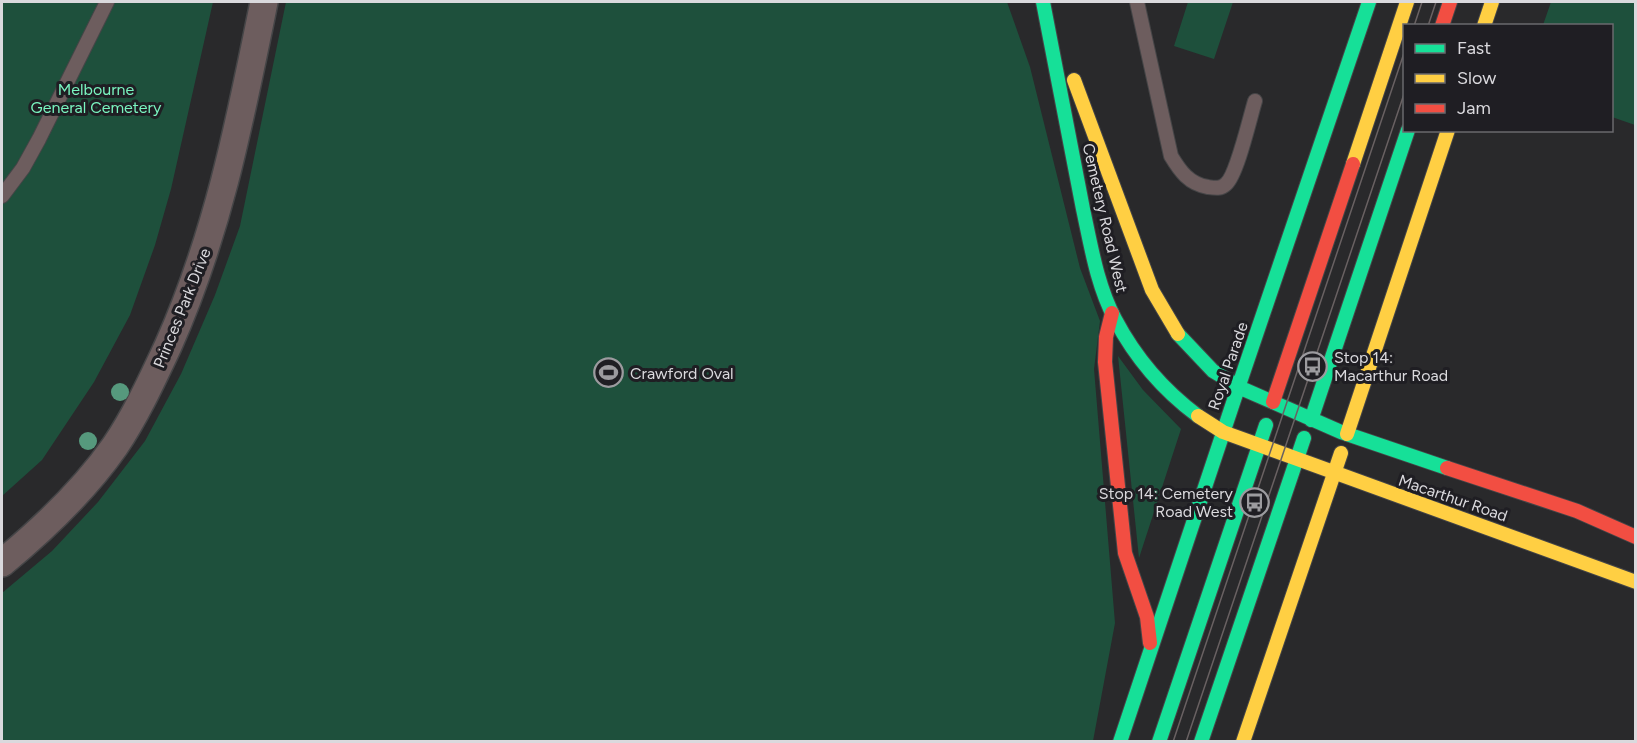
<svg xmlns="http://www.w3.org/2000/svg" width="1637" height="743" viewBox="0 0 1637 743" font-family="Figtree,sans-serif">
	<rect width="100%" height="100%" fill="#29292b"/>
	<path fill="#1e503c" d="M2,2H213L171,189L155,245L130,315L94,382L42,460L2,496Z
		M286,2H1007L1030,67L1080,268L1100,321L1094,369L1115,623L1093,741H2V593L52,551L98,502L145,441L181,374L215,295L240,226Z
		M1188,2H1233L1214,59L1174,46Z
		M1551,2H1635V125L1612,117V26L1543,25Z
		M1118,356L1143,390L1181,429L1139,558Z"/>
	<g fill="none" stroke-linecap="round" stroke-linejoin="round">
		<defs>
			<path id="lane" d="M1137,2L1171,156C1180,171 1189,184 1208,187C1215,188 1221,189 1226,184C1237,175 1250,117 1255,101
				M2,196L23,168L39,139L107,2"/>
			<path id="street" d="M2,563C42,530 85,489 115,446C136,415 152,380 168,346C218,234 240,121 264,2"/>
			<path id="fast" d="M1043,2C1057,71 1069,140 1083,209C1091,246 1097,285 1115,319C1135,357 1163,390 1198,416
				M1178,334L1213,371L1243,389L1341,432L1447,468
				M1239,385L1369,2
				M1311,420L1408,130
				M1120,742L1239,385
				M1159,742L1266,425
				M1201,742L1304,438"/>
			<path id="slow" d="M1484,26L1492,2
				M1074,80L1152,290L1178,334
				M1353,164L1407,2
				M1198,416L1223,432L1636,582
				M1347,434L1448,130
				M1243,742L1341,453"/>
			<path id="jam" d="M1442,26L1450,2
				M1112,313L1106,337L1105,362L1125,553L1147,617L1150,643
				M1273,402L1353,164
				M1447,468L1577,511L1636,537"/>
		</defs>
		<use href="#lane" stroke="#454547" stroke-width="16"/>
		<use href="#street" stroke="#454547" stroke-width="30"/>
		<use href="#fast" stroke="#454547" stroke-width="16"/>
		<use href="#slow" stroke="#454547" stroke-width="16"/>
		<use href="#jam" stroke="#454547" stroke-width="16"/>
		<use href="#lane" stroke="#6d5d5e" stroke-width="14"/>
		<use href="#street" stroke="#6d5d5e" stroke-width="27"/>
		<use href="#fast" stroke="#16e098" stroke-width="14"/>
		<use href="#slow" stroke="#ffcf43" stroke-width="14"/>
		<use href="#jam" stroke="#f24e42" stroke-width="14"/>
		<path stroke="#696162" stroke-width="1.5" d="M1414,26L1422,2
			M1428,26L1436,2
			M1173,742L1404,53
			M1186,742L1404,94"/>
	</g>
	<g fill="#56997d">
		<circle cx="120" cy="392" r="9"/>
		<circle cx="88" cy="441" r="9"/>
	</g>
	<defs>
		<symbol id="bus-ring" viewBox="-11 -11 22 22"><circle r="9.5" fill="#1f1e23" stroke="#9c9b9f" stroke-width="1.5"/><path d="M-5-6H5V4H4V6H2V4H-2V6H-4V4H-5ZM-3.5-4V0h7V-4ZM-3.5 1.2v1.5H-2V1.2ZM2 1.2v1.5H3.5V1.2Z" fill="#9c9b9f"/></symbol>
		<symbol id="stadium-ring" viewBox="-11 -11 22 22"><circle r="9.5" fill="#1f1e23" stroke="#9c9b9f" stroke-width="1.5"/><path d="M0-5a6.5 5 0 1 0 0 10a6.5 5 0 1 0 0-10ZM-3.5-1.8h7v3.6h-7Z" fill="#9c9b9f"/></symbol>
	</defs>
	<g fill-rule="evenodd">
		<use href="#bus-ring" x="1296" y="350" width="33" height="33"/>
		<use href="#stadium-ring" x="592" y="356" width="33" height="33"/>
		<use href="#bus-ring" x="1238" y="486" width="33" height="33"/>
	</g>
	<g text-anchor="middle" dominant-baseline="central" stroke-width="6" stroke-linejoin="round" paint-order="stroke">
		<g font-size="16" fill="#7af5c0" stroke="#1f1e23">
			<text x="96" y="89">Melbourne<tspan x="96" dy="18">General Cemetery</tspan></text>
		</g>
		<g font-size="16" fill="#dad9dd" stroke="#1f1e23">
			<text transform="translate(1105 218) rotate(77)">Cemetery Road West</text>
			<text transform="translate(182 308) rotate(-68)">Princes Park Drive</text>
			<text transform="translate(1228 366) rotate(-71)">Royal Parade</text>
			<text transform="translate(1453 498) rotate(19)">Macarthur Road</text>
		</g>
		<g font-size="16" fill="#dad9dd" stroke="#1f1e23" text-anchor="start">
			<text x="1334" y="357">Stop 14:<tspan x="1334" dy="18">Macarthur Road</tspan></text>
			<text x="630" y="373">Crawford Oval</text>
			<text x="1233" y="493" text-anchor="end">Stop 14: Cemetery<tspan x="1233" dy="18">Road West</tspan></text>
		</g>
	</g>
	<rect width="1637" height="743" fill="none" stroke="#dad9dd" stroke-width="6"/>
	<rect x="1403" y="24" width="210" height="108" fill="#1f1e23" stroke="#6a696d" stroke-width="1.5"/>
	<rect x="1415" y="44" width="30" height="9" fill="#16e098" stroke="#6a696d" stroke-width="1.5"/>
	<text x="1457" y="54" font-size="18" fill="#dad9dd">Fast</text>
	<rect x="1415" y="74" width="30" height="9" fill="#ffcf43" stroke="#6a696d" stroke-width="1.5"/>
	<text x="1457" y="84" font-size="18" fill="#dad9dd">Slow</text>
	<rect x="1415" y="104" width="30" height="9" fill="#f24e42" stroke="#6a696d" stroke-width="1.5"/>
	<text x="1457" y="114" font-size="18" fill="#dad9dd">Jam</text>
</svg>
